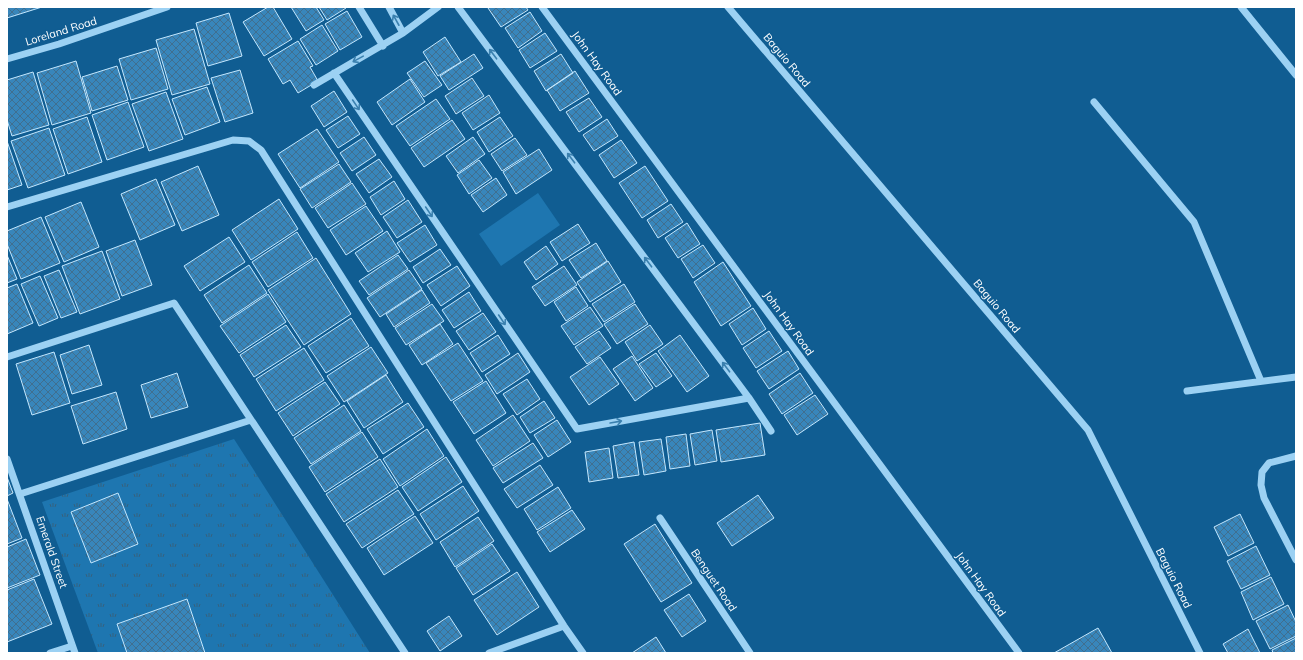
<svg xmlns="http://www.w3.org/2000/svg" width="1303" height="660" viewBox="0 0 1303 660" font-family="Mulish,sans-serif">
	<defs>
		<pattern id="park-tufts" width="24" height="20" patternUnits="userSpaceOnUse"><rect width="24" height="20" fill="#1e76b0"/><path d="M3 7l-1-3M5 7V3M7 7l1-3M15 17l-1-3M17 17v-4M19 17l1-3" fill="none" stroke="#35617e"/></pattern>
		<pattern id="building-cross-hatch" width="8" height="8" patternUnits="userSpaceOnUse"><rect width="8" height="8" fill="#3886bb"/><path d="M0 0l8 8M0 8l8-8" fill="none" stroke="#406f8f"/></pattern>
	</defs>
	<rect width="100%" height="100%" fill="#105d92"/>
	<path fill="url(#park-tufts)" d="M234,439L370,653H98L42,502Z"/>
	<path fill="#1e76b0" d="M538,193L560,225L501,266L479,234Z"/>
	<path fill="url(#building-cross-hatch)" stroke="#c3e7fe" d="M7,7H42L7,18Z
		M268,7H273L292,39L264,56L243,22Z
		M291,7H316L324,20L306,31Z
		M319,7H345L346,8L327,20Z
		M490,7H526L528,10L501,27L488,8Z
		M347,11L362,37L340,50L325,24Z
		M530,12L542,31L518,48L505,28Z
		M229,13L242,56L208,66L196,23Z
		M322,25L338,51L316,65L300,39Z
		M194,29L210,84L172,95L156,40Z
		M545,33L557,51L530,68L519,50Z
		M445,37L461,62L438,76L423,52Z
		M298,41L313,66L310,67L318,81L298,93L290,80L283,84L268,59Z
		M156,48L168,89L131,100L119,59Z
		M474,54L483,68L449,90L440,76Z
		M561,54L573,73L546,91L534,71Z
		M76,61L91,113L52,125L37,73Z
		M425,61L442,85L424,97L407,73Z
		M117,66L128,100L92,111L82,77Z
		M240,70L253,113L225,122L211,78Z
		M575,71L589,93L560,111L547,90Z
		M33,72L49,125L12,136L7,120V80Z
		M472,78L484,96L456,114L445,96Z
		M410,79L425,102L392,125L377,102Z
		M207,87L220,122L185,135L172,99Z
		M334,91L347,112L324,127L311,106Z
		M166,92L183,139L149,151L132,104Z
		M489,95L500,113L473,130L462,113Z
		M589,98L602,117L579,132L566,112Z
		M436,99L450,119L410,146L396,126Z
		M128,102L144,147L107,160L92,115Z
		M348,116L360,134L338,148L326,130Z
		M87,117L102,162L68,174L53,129Z
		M500,117L513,136L489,152L477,132Z
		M607,119L618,136L594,151L583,135Z
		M452,120L465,139L424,167L411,148Z
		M49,128L65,175L28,188L11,141Z
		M317,129L339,162L300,188L278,154Z
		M364,137L376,155L352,171L340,153Z
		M473,137L485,154L458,173L446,156Z
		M515,138L527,155L502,171L491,154Z
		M621,140L637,163L614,178L599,155Z
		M7,141L22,185L7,190Z
		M539,149L552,170L516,194L503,172Z
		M379,159L392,177L369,193L356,174Z
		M479,160L492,178L469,194L457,175Z
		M339,164L351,182L312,208L300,189Z
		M198,166L219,215L182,231L161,182Z
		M645,166L668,201L642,218L619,183Z
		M496,178L507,195L483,212L471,195Z
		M156,179L175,225L140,240L121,194Z
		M394,181L405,199L381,215L370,197Z
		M352,183L366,204L328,228L315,208Z
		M279,199L298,229L251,260L232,230Z
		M408,200L422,222L397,238L383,217Z
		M81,202L99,247L64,262L45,217Z
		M671,204L683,222L658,238L647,220Z
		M366,206L383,231L346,255L330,230Z
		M41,217L60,263L21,279L7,244V231Z
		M687,223L700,244L678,258L665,238Z
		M578,224L590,243L562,261L550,242Z
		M425,225L437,245L410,262L397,243Z
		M387,231L400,252L368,272L355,253Z
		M297,232L313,258L268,287L252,262Z
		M229,237L245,262L200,291L184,266Z
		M135,240L152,285L122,296L106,251Z
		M596,243L607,261L581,278L569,260Z
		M703,245L715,263L693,278L681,259Z
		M546,246L558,264L536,280L524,262Z
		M440,249L451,265L423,283L413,267Z
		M102,251L120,299L80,314L62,266Z
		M7,255L17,279L7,283Z
		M398,255L408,269L369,295L359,281Z
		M316,258L351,314L304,345L268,290Z
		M608,261L621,282L590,302L577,282Z
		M723,262L751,306L721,326L694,282Z
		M249,265L267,293L222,323L204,295Z
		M457,266L470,286L441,306L427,285Z
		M564,266L577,285L545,306L532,287Z
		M59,270L77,312L61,318L44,276Z
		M409,270L422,289L380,317L367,298Z
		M40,276L58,318L39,326L21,284Z
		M17,284L33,323L7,334V288Z
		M624,284L635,302L604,322L592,304Z
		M576,287L588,306L566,321L554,302Z
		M422,290L430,303L394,327L386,314Z
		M469,292L481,311L454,328L442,310Z
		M268,294L286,322L239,353L220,326Z
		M432,304L444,321L406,345L395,328Z
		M635,304L648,324L617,344L604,324Z
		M590,307L603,326L574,345L561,326Z
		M753,308L766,329L742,345L729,324Z
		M483,313L496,332L469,350L456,331Z
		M351,318L369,346L326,373L308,346Z
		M440,324L453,344L422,365L409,345Z
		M286,325L301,347L254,377L240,355Z
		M650,325L663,344L637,361L625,342Z
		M599,331L611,348L587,364L575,347Z
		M769,331L782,351L756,368L743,348Z
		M498,335L510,354L482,372L470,353Z
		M680,335L709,376L687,392L658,351Z
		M458,343L483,381L451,401L426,363Z
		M89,345L102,385L72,394L60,355Z
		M371,347L388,373L344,402L327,376Z
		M304,348L324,380L276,411L256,379Z
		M788,351L799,369L769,389L757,371Z
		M54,352L70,403L32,415L16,364Z
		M518,353L530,372L497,394L485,375Z
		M656,353L672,376L656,387L639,364Z
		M632,356L653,388L635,401L613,369Z
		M600,357L619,384L589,405L570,377Z
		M177,373L188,407L151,418L141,385Z
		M800,373L813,393L782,414L769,394Z
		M386,375L403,402L364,428L347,401Z
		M527,379L540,399L517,415L503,394Z
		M486,381L506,413L474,434L453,402Z
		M325,382L340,404L293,436L278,413Z
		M116,392L127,429L83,444L71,406Z
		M815,395L828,414L797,435L784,415Z
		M544,401L555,418L530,433L520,417Z
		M408,403L424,427L383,454L367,429Z
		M344,405L361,431L311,464L294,438Z
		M513,415L530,441L493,466L476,440Z
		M557,420L571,442L548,457L534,435Z
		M760,423L765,455L721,462L716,430Z
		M427,429L444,456L400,486L383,459Z
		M712,430L717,461L695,465L690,434Z
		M362,432L378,457L325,492L309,467Z
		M686,434L690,466L670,469L666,437Z
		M661,439L666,471L644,475L639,442Z
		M634,442L639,475L618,478L613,446Z
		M533,443L543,458L503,483L493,468Z
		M609,448L613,478L589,482L585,452Z
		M446,457L462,482L418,511L402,487Z
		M380,459L398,487L344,522L326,494Z
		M540,465L553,485L517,508L504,489Z
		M7,477L13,493L7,496Z
		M463,486L479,511L436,540L420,514Z
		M558,487L571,508L537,530L524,509Z
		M398,490L414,514L362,548L346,524Z
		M118,493L138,544L91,563L71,512Z
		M758,495L774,518L732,546L717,523Z
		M7,499L22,538L7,544Z
		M572,510L585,529L550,552L537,532Z
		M1240,514L1254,543L1228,556L1214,527Z
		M415,516L433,543L384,575L367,548Z
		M478,517L494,541L455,567L440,542Z
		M655,524L692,583L661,602L624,544Z
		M26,539L40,575L7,588V547Z
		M492,544L510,571L473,595L456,568Z
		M1256,546L1270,575L1241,589L1227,561Z
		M517,572L539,607L497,635L474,600Z
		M1271,577L1284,604L1253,620L1241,592Z
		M34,579L52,624L7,642V590Z
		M689,594L706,621L682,637L664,610Z
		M187,599L205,653H127L117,624Z
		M1288,605L1296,622V636L1270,649L1256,621Z
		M449,616L462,636L440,651L427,631Z
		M1098,628L1112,653H1054Z
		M1248,629L1260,653H1228L1223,644Z
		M656,637L666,653H632Z
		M1296,638V653H1273L1272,650Z"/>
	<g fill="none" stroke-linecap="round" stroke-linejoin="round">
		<path stroke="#9cd1f3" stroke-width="7" d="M359,7L383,46
			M389,7L403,33
			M458,7L749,398L771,431
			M542,7L1019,653
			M728,7L1088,430L1200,653
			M1241,7L1296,75
			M7,59L59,44L167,7
			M334,73L577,429L749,398
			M314,85L403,33L438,7
			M1094,102L1194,222L1261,381
			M7,207L233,140L249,141L261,150L564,626L583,653
			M7,357L174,303L405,653
			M1187,391L1296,377
			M1296,456L1269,463L1262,472L1261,485L1264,498L1296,560
			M7,459L75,653
			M20,494L251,420
			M660,518L750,653
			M50,653L72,646
			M489,653L564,626"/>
	</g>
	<defs><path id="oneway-shaft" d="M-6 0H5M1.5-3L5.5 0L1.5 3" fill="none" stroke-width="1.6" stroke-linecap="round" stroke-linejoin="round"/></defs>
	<g stroke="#3a80af">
		<use href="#oneway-shaft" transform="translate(396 20) rotate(-119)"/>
		<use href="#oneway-shaft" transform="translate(493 54) rotate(-127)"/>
		<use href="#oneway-shaft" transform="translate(358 59) rotate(151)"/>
		<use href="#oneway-shaft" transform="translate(356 105) rotate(56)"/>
		<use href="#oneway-shaft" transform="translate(571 158) rotate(-127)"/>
		<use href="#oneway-shaft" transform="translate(429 212) rotate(56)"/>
		<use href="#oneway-shaft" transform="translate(648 262) rotate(-127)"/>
		<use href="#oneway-shaft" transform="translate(502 320) rotate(56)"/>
		<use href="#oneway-shaft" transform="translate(726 367) rotate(-127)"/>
		<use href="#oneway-shaft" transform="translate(616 422) rotate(-10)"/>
	</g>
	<g text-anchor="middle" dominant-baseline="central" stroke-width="3" stroke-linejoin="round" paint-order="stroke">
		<g font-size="11" fill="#fff" stroke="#105d92">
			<text transform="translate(61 31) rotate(-17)">Loreland Road</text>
			<text transform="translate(787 60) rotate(50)">Baguio Road</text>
			<text transform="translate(597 63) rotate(54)">John Hay Road</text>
			<text transform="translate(997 306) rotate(50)">Baguio Road</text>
			<text transform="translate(789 323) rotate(54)">John Hay Road</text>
			<text transform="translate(52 552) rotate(71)">Emerald Street</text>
			<text transform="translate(1174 578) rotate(63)">Baguio Road</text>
			<text transform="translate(714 580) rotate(56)">Benguet Road</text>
			<text transform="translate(981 584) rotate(54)">John Hay Road</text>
		</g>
	</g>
	<rect width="1303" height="660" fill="none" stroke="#ffffff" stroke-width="16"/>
</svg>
